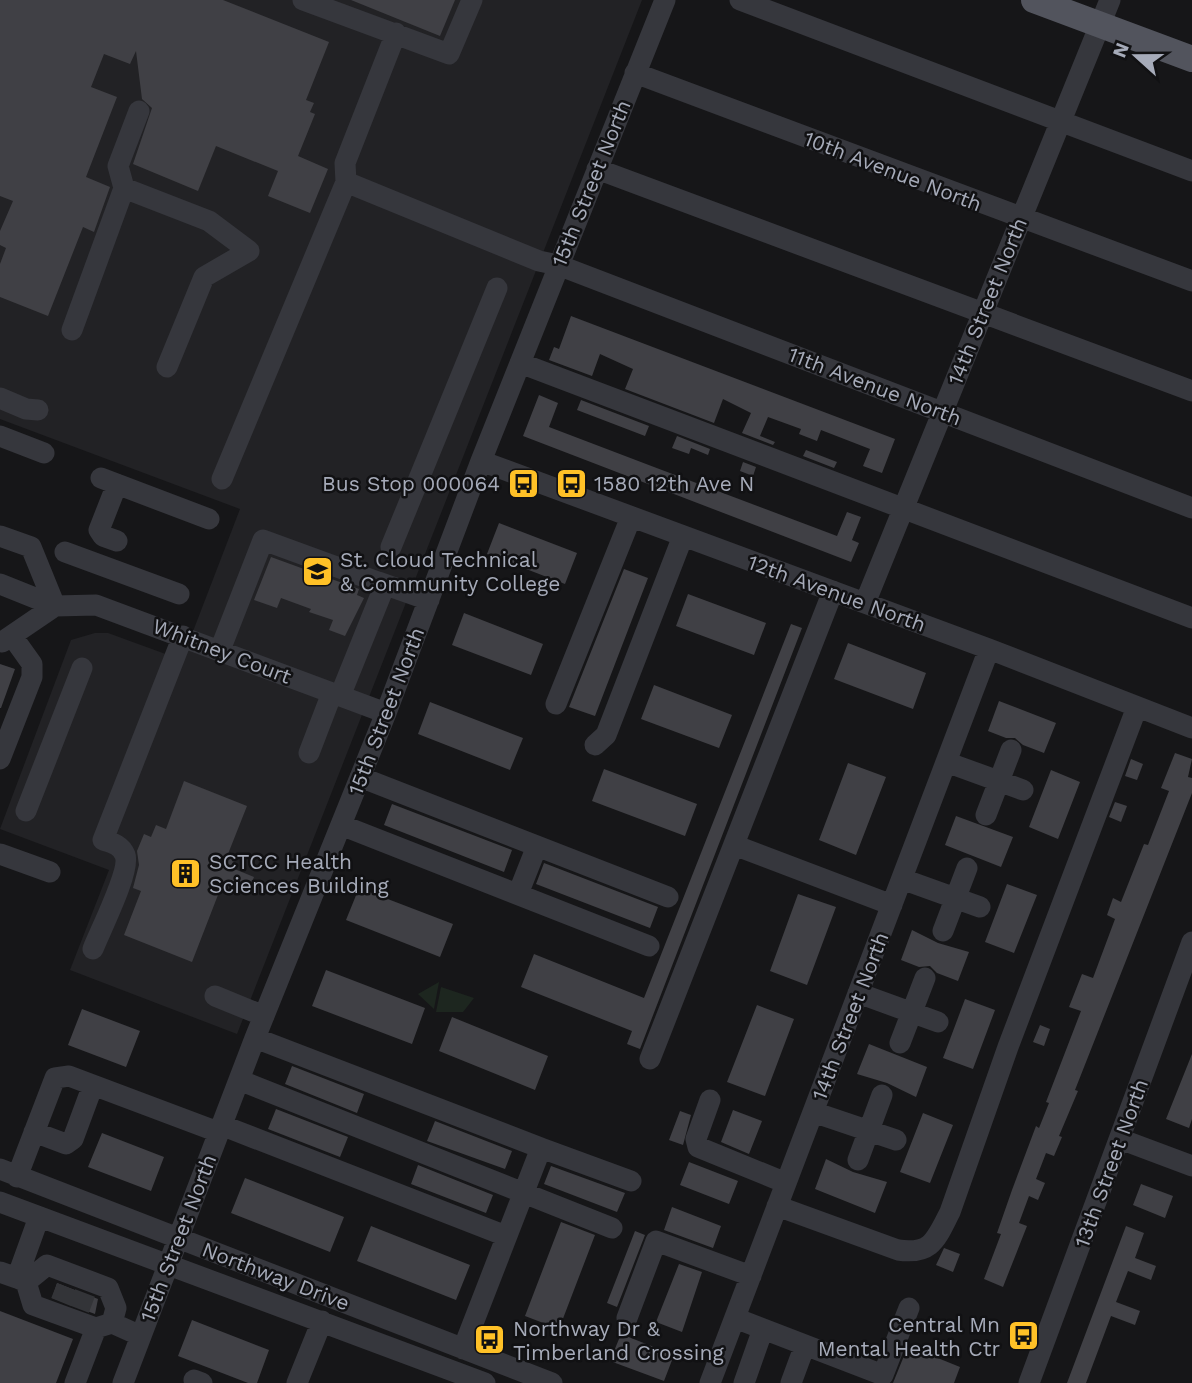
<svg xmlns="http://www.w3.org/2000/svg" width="1192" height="1383" viewBox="0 0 1192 1383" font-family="'Work Sans',sans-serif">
	<rect width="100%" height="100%" fill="#161618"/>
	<path fill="#222225" d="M0,0H642L237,1034L70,970L109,870L0,829L71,640L95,633H108L182,660L240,509L0,419Z"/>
	<path fill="#1d261f" d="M439,982L434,1009L418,994Z
		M441,987L474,998L463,1012H436Z"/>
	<path fill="#404045" d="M0,0H223L329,42L306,100L314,103L310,112L315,114L298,156L328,169L310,213L268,196L278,171L216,146L198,191L133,164L152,108L142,99L136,51L130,64L104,54L91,87L117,97L86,177L110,187L94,232L83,227L48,316L0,297V264L6,248L0,245V231L13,201L0,196Z
		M351,0H455L440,36Z
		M571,316L895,439L882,473L863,466L870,449L821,430L817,441L799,434L801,429L768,417L760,436L775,442L773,445L742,433L751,413L723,399L714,423L625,389L633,369L600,354L592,376L549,360L554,347L559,349Z
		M539,395L558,403L549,427L654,467L837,536L847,512L861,517L852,540L859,543L851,562L523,436Z
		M581,400L649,426L645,436L577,410Z
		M677,436L710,449L708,455L691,448L689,454L672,448Z
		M806,450L837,462L834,468L803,456Z
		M743,462L756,467L753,476L740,471Z
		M499,523L577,553L565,584L487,554Z
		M271,557L359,589L357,595L364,598L345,636L329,630L333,620L309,612L311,609L281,598L277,608L254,600Z
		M624,569L648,578L595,716L569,707Z
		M688,594L766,623L754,655L676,626Z
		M464,613L543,644L531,675L452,645Z
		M791,624L802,628L640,1049L627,1044L632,1031L521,987L534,954L644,998Z
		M848,643L926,673L913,709L834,679Z
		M0,664L15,669L1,708H0Z
		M654,685L732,715L719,748L641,719Z
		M999,701L1056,723L1044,753L1023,745L1015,738H1006L988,731Z
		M430,702L523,738L510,770L418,734Z
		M1175,753L1192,759L1188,777L1192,778V793L1075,1090L1078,1091L1059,1136L1062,1137L1054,1156L1046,1153L1036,1179L1045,1183L1038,1200L1029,1196L1019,1223L1027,1226L1003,1287L984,1279L1001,1234L997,1233L1012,1190L1036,1126L1039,1128L1049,1103L1046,1102L1081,1011L1069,1007L1082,974L1093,978L1115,919L1107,915L1113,898L1121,902L1144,844L1148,845L1169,791L1161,788Z
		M1131,759L1143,764L1137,780L1125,776Z
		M848,763L886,777L856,855L819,840Z
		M604,769L697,804L685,836L592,801Z
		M1051,770L1080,782L1058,839L1029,827Z
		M184,781L247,806L228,854L236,857L232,868L254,877L248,892L223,882L192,962L124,935L141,891L133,888L139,865L137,851L144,834L151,837L156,825L166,829Z
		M1115,802L1127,806L1121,822L1109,817Z
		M392,804L512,850L504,872L384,825Z
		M956,816L1013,837L1001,867L945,845Z
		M544,863L658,907L650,928L536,884Z
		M1007,884L1037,895L1014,953L985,942Z
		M359,888L453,924L440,957L346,920Z
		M798,894L836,907L807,985L770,971Z
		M912,930L938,943L969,952L958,981L937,973L930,966L919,967L901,960Z
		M326,970L425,1008L412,1044L312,1006Z
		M965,999L995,1010L973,1069L943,1058Z
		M757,1005L794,1019L765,1096L727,1082Z
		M82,1009L140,1031L126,1067L68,1045Z
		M452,1017L548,1056L535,1090L439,1051Z
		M1040,1025L1050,1029L1044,1046L1033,1042Z
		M869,1044L927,1067L916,1097L887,1083L857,1074Z
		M1192,1054V1119L1189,1128L1166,1119Z
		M292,1066L364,1094L357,1113L285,1084Z
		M276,1109L348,1137L340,1157L268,1129Z
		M733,1110L762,1121L749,1154L721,1142Z
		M680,1111L691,1115L683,1145L669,1140Z
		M923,1113L953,1125L930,1183L900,1172Z
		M435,1121L512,1151L505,1169L427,1141Z
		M102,1133L164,1157L151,1191L88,1167Z
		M826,1159L853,1172L887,1182L875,1213L815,1189Z
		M689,1162L738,1181L729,1204L680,1185Z
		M418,1165L493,1195L486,1213L411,1184Z
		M551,1166L625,1193L617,1212L544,1184Z
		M245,1178L344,1217L330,1252L231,1213Z
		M1141,1184L1173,1196L1165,1218L1133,1205Z
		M672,1207L721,1226L713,1248L664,1230Z
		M561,1222L595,1235L559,1329L525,1316Z
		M371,1226L470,1265L456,1300L357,1261Z
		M1126,1226L1144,1233L1135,1258L1156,1266L1151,1280L1128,1271L1116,1302L1140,1311L1135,1325L1111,1316L1086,1383H1067Z
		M635,1231L645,1235L617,1307L607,1303Z
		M944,1248L960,1254L953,1272L936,1265Z
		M679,1264L702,1272L682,1332L656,1322Z
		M57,1283L98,1299L95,1314L52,1298Z
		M0,1311L73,1339L56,1383H0Z
		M192,1320L269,1350L257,1383H248L178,1356Z
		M621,1334L674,1355L664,1381L610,1361Z
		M908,1346L960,1367L954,1383H893Z"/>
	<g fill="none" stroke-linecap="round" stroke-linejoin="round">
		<path stroke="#333438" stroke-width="21" stroke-dasharray="21 10" stroke-linecap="butt" d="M61,1302L67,1287
			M79,1309L85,1293"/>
		<path stroke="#36373d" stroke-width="21" d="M303,0L449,54L472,0
			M740,0L1192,171
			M635,73L1192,281
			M597,169L1192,391
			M346,182L539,261L558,265L1192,508
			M124,188L209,221L249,251L204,277L167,367
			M72,330L124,188L118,166L139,111
			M520,363L1192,618
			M0,398L26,409L38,410
			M0,436L44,453
			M481,461L989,649L1192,728
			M101,478L209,519
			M222,479L346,182L345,163L396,33
			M0,536L31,547L55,606
			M117,541L103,536L99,530L117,484
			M391,547L497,288
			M65,552L179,594
			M378,582L429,600
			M0,584L55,606L96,605L386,713
			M865,603L1110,0
			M2,642L55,606
			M220,650L263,540L378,582L382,592L340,696
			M556,704L631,517
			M595,745L606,735L683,536
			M309,753L332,693
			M0,759L32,677V664L12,636
			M946,762L1023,790
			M360,777L668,897
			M26,811L82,668
			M986,815L1011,750
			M341,825L649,946
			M734,845L892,905
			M0,854L50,872
			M902,879L980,907
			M518,894L537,846
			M943,931L967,868
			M93,949C100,931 131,870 125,855C121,845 113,843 103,840L183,636
			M858,993L938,1022
			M215,996L264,1016
			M255,1038L541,1148L463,1349
			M900,1043L925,978
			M650,1059L833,591
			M239,1080L612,1228
			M710,1100L696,1139L698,1147L786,1183
			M813,1112L896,1140
			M221,1125L506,1236
			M34,1132L66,1144L73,1139L93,1085
			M1120,1139L1192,1166
			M541,1148L631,1181
			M858,1160L882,1095
			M0,1169L552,1383
			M17,1177L55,1078L69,1076L218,1132
			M0,1202L485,1383
			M777,1206L898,1250C932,1255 936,1239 950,1212L1008,1047L1137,707
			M0,1272L17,1278L39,1217
			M17,1278L26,1282L47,1265L108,1288L116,1308L112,1323L141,1336
			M26,1282L33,1305L96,1328L112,1323
			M627,1318L656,1241L751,1276
			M735,1318L883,1375L909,1308
			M194,1380L202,1383
			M75,1383L96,1328
			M123,1383L255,1038L386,713L481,461L665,0
			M297,1383L322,1321
			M710,1383L989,649
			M744,1383L763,1329
			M791,1383L805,1345
			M1029,1383L1192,942"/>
		<path stroke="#52545d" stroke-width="26" d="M1034,0L1192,59"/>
	</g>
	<defs>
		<symbol id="bus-square" viewBox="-11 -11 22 22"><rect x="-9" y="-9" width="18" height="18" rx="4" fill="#ffc127" stroke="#111113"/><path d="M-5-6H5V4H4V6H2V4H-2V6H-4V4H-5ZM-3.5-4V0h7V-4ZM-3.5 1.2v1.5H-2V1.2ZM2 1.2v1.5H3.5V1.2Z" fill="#111"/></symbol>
		<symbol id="university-square" viewBox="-11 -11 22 22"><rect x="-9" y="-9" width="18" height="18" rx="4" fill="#ffc127" stroke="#111113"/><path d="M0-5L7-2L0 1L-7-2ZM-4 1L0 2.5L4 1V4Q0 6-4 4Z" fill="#111"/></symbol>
		<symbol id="building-square" viewBox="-11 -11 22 22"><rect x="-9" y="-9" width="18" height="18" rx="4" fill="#ffc127" stroke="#111113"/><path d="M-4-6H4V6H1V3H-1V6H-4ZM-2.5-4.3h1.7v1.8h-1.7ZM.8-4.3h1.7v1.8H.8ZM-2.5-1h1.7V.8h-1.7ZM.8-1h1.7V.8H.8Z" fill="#111"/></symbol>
	</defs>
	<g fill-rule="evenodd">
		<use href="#bus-square" x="506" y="466" width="35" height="35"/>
		<use href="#bus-square" x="554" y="466" width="35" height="35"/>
		<use href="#university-square" x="300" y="554" width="35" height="35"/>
		<use href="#building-square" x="168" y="856" width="35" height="35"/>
		<use href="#bus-square" x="1006" y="1318" width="35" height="35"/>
		<use href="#bus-square" x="472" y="1322" width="35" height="35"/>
	</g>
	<g text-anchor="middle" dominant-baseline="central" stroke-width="5" stroke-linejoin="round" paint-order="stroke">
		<g font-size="21" fill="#a6abb9" stroke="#111113">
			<text transform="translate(893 171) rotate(21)">10th Avenue North</text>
			<text transform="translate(591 183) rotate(-68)">15th Street North</text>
			<text transform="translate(987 301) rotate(-68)">14th Street North</text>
			<text transform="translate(875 386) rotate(21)">11th Avenue North</text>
			<text transform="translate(837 593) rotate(20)">12th Avenue North</text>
			<text transform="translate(222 651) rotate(21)">Whitney Court</text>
			<text transform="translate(386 711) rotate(-69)">15th Street North</text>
			<text transform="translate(850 1016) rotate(-69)">14th Street North</text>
			<text transform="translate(1111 1163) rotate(-70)">13th Street North</text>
			<text transform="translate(178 1238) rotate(-69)">15th Street North</text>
			<text transform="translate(276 1276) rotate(21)">Northway Drive</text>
		</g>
		<g font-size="21" fill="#a6abb9" stroke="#111113" text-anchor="start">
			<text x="500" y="483" text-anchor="end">Bus Stop 000064</text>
			<text x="594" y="483">1580 12th Ave N</text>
			<text x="340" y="559">St. Cloud Technical<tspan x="340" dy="24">&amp; Community College</tspan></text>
			<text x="209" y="861">SCTCC Health<tspan x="209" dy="24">Sciences Building</tspan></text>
			<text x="1000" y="1324" text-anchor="end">Central Mn<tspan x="1000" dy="24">Mental Health Ctr</tspan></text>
			<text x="513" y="1328">Northway Dr &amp;<tspan x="513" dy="24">Timberland Crossing</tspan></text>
		</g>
	</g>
	<g transform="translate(1136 56) rotate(291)" stroke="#111113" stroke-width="5" paint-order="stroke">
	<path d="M0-5L12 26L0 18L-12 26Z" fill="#a6abb9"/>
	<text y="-10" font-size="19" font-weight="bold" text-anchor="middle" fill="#a6abb9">N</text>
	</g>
</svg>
